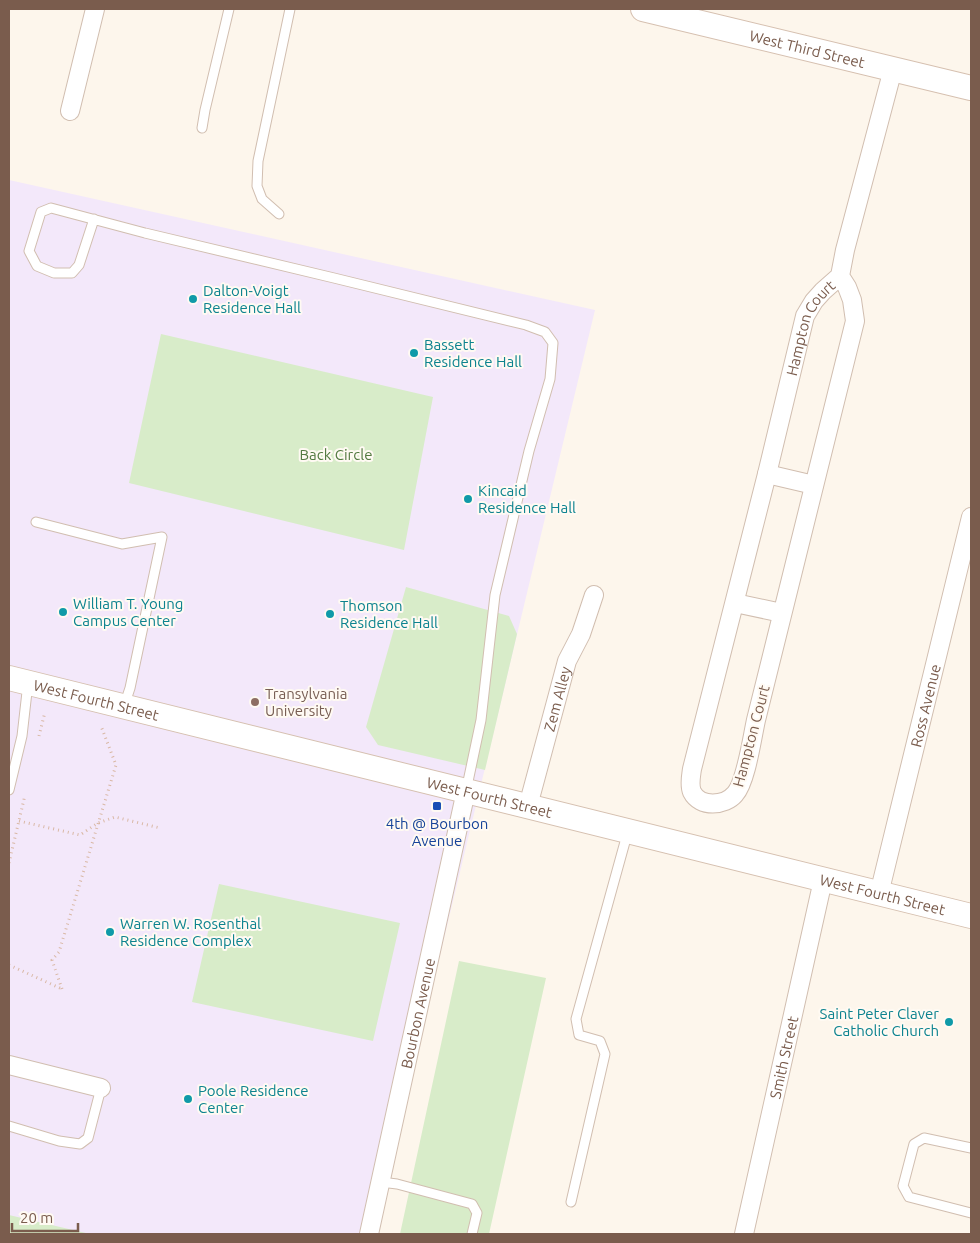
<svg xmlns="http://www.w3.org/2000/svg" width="980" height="1243" viewBox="0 0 980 1243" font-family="Ubuntu,sans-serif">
	<rect width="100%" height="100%" fill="#fdf6ec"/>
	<path fill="#f3e8fa" d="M9,180L595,310L373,1234H9Z"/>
	<path fill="#d8ecc9" d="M161,334L433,397L404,550L129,483Z
		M406,587L509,616L517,634L485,770L378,745L366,727Z
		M219,884L400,923L373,1041L192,1002Z
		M459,961L546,978L489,1234H400Z
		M9,1215L90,1234H9Z"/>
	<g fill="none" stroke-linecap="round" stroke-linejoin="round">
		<defs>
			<path id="service" d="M202,128L205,110L229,9
				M279,214L262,199L257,186L258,161L290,9
				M94,219L79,265L72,273H54L37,266L29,251L41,212L51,208L145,233L334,278L526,325L545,332L553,343L550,379L529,451L495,595L481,720L466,791
				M36,522L122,544L162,537L130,688L124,706
				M9,790L22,736L28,683
				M9,1126L59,1141L80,1144L88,1138L101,1088
				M971,1148L924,1138L914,1144L903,1186L909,1197L971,1213
				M381,1182L397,1184L472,1204L477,1213L472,1234
				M571,1202L605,1054L600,1041L579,1035L576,1019L628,831"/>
			<g id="minor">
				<path d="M70,111L95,9"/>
				<path id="s1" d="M840,276L847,287L852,300L855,321L756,720C752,738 746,782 735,794C725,806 700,808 692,792C689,785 691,776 692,769L767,474L805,316L814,301L823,291L840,276L845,250L893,69"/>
				<path d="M767,474L814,485"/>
				<path d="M735,603L782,613"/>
				<path id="s2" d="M528,806L567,661L581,634L594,595"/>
				<path id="s3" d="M879,894L971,517"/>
				<path d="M9,1065L101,1088"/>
				<path id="s4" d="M369,1234L466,791"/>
				<path id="s5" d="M744,1234L823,880"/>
			</g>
			<g id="secondary">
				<path id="s6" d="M643,9L971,88"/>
				<path id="s7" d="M9,678L971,916"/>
			</g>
		</defs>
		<use href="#service" stroke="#d1beb0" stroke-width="11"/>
		<use href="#minor" stroke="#d1beb0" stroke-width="20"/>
		<use href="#secondary" stroke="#d6c0b0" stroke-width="26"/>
		<path stroke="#d9b8a5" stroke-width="3" stroke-dasharray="1 4" stroke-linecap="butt" d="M39,736L45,712
			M19,821L80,835L98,823L115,817L160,828
			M9,863L25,795
			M9,965L62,989
			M62,989L52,960L59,952L116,765L101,726"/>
		<use href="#service" stroke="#fff" stroke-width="9"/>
		<use href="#minor" stroke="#fff" stroke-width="18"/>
		<use href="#secondary" stroke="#fff" stroke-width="24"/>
	</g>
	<g fill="#0f9aa8" stroke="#fffaf3" stroke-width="2">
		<circle cx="193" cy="299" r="5"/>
		<circle cx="414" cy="353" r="5"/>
		<circle cx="468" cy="499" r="5"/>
		<circle cx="63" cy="612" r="5"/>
		<circle cx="330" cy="614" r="5"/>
		<circle cx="110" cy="932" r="5"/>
		<circle cx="949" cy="1022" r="5"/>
		<circle cx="188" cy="1099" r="5"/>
	</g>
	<circle fill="#8d6e63" stroke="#fffaf3" stroke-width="2" cx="255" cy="702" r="5"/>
	<rect fill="#1a4fb4" stroke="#fffaf3" stroke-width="2" x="432" y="801" width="10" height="10" rx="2.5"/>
	<g text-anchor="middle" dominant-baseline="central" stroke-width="4" stroke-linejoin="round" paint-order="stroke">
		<g font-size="15" fill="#7a5c4d" stroke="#fffaf3">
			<text stroke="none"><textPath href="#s6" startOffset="169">West Third Street</textPath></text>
			<text stroke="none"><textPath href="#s1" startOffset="1068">Hampton Court</textPath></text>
			<text stroke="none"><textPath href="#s7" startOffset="90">West Fourth Street</textPath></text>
			<text stroke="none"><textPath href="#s2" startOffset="111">Zem Alley</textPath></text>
			<text stroke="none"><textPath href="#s3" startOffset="194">Ross Avenue</textPath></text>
			<text transform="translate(751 736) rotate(-75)">Hampton Court</text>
			<text stroke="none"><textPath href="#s7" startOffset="495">West Fourth Street</textPath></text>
			<text stroke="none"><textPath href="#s7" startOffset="900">West Fourth Street</textPath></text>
			<text stroke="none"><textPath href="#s4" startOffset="226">Bourbon Avenue</textPath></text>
			<text stroke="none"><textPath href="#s5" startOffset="181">Smith Street</textPath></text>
		</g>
		<g font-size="15" fill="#0d838f" stroke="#fffaf3" text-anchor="start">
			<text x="203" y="290">Dalton-Voigt<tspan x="203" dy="17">Residence Hall</tspan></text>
			<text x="424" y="344">Bassett<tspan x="424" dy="17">Residence Hall</tspan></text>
			<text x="478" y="490">Kincaid<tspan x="478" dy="17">Residence Hall</tspan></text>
			<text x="73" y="603">William T. Young<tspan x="73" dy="17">Campus Center</tspan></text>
			<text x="340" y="605">Thomson<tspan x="340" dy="17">Residence Hall</tspan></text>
			<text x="120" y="923">Warren W. Rosenthal<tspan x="120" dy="17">Residence Complex</tspan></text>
			<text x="939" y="1013" text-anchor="end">Saint Peter Claver<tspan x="939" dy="17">Catholic Church</tspan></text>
			<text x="198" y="1090">Poole Residence<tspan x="198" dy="17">Center</tspan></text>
		</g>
		<g font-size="15" fill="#537a41" stroke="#fffaf3">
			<text x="336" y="454">Back Circle</text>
		</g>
		<g font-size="15" fill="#785e54" stroke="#fffaf3" text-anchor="start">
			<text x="265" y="693">Transylvania<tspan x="265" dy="17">University</tspan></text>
		</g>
		<g font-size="15" fill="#164399" stroke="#fffaf3">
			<text x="437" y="823">4th @ Bourbon<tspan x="437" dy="17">Avenue</tspan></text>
		</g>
	</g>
	<rect width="980" height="1243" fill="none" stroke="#7a5c4d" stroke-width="20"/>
	<path d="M12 1223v8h66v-8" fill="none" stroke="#7a5c4d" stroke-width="2.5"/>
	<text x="20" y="1223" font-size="15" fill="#7a5c4d" stroke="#fffaf3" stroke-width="4" paint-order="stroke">20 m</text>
</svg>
